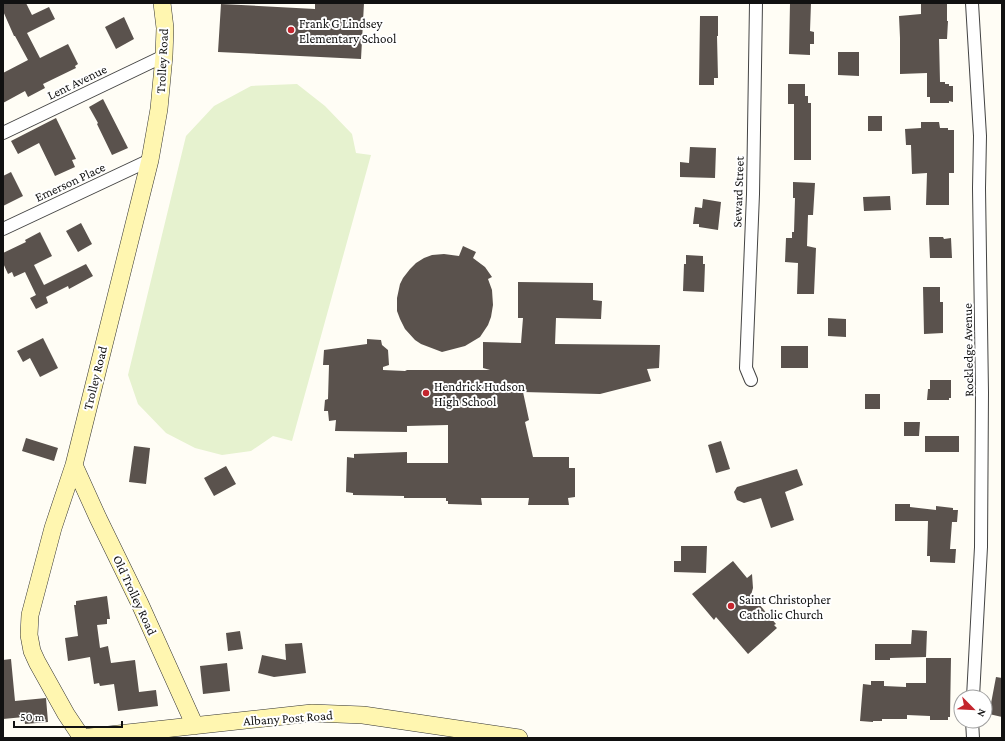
<svg xmlns="http://www.w3.org/2000/svg" width="1005" height="741" viewBox="0 0 1005 741" font-family="'Crimson Pro',serif">
	<rect width="100%" height="100%" fill="#fffdf5"/>
	<path fill="#e6f2cf" d="M297,84L325,106L352,134L356,153L371,155L292,441L273,436L251,451L222,455L195,448L166,433L138,404L128,375L186,136L214,106L251,86Z"/>
	<path fill="#5a524d" d="M3,3H26L32,15L49,7L55,19L27,33L40,58L68,44L78,64L75,66L76,68L43,84L45,88L28,97L25,91L3,103V73L28,60L15,36H14L3,11Z
		M315,3H364L361,59L218,52L221,4L315,9Z
		M790,3H811L810,31L814,32V44H810V55L789,54Z
		M921,3H947V21H948L947,39H939L940,82H945V84H949V86H953V102L949,101V103H930V97H927V73L900,74V38L899,16L921,14Z
		M700,16H718V36H717L718,78H714V85H699Z
		M124,17L134,39L116,49L105,27Z
		M838,52H859V76L838,75Z
		M788,84H805V96H808V103H811V160H794V104H788Z
		M103,99L128,148L112,155L97,124L98,123L89,107Z
		M868,116H882V131H868Z
		M56,118L76,159L72,160L75,167L55,176L39,143L18,154L11,141Z
		M921,122H939L940,128H948V130H954V173H949V205H926L927,173L912,174L911,145H906L905,129L921,128Z
		M690,147L716,148L715,178L680,177V162L689,163Z
		M11,172L23,196L3,206V176Z
		M793,182L815,183L813,215H808L807,246L816,248L814,294H797L798,263L785,262L786,238H792V232H794L795,198H793Z
		M890,196L891,210L864,211L863,197Z
		M703,199L721,202L718,230L699,227V224H693L695,207L702,208Z
		M81,223L92,244L78,252L66,231Z
		M40,232L52,256L34,265L44,285L86,264L93,276L69,289L68,286L46,297L48,303L36,309L30,298L36,295L25,272L14,277L12,272L8,274L3,263V253L26,242L25,240Z
		M929,237H943L944,239L951,238L952,258H930Z
		M463,246L476,252L473,258L485,267L492,277L488,279L492,290L493,305L491,317L488,325L480,337L465,346L442,352L421,344L415,340L405,329L400,319L397,311V298L400,284L403,278L410,269L416,263L424,258L432,255L444,254L459,256Z
		M686,255L703,256V264H705L704,292L683,291L684,264H686Z
		M518,282L593,283V300L602,301L601,319L556,318L555,344L660,345L659,368L647,369L651,381L600,394L523,392L529,420L525,422L533,457H569V468H575V497L568,498L569,505H528L529,498H481L482,505L448,504V501H446V498H404V496L353,495V493L346,492L347,457L354,458V454L407,452V463H448V425L407,426V432L335,431L336,420L329,421L328,411H324L325,400L328,399L329,365H323L324,350L367,344V339L381,340L382,345L388,350L389,365L383,367V370L405,371L407,370H490L483,368V342L521,343L523,318H518Z
		M923,287H940V302H943V333L924,334Z
		M828,318L846,319V337L828,336Z
		M43,338L58,368L40,377L30,358L23,362L17,351Z
		M781,346H808V368H781Z
		M930,380H951V398H949V400H927L928,389H930Z
		M865,394H880V409H865Z
		M904,422H920L919,436H904Z
		M925,436H959V452H925Z
		M26,438L58,448L54,461L22,451Z
		M721,441L730,469L716,473L708,445Z
		M134,446L150,448L146,484L129,482Z
		M226,466L236,484L214,496L204,478Z
		M797,469L803,485L785,492L794,520L771,528L761,498L744,503L737,500L734,492L737,487Z
		M895,504H910V507L936,510V506L953,508V510H958L957,522H952L950,549H956L955,563L930,562V556H927L928,521H895Z
		M681,546H707L706,573L674,572V561H681Z
		M733,561L747,578L752,574L753,588L751,595L776,624L774,625L777,628L748,654L716,617L714,620L692,594Z
		M107,596L110,619H107V624L97,625L100,648L108,646L111,663L135,660L139,692L156,690L158,706L118,711L114,684L100,686L99,683L94,684L90,657L68,661L65,638L78,636L74,605H76V601Z
		M912,630L927,631L926,657L890,658V660H875V644H911Z
		M240,631L243,649L228,651L226,633Z
		M302,643L306,673L274,677L258,673L262,655L286,660L285,644Z
		M926,658H951L950,717H948V720H930V716L907,715V719H882V721H873V722L860,721L863,684L871,685V681H884V686L906,687V683H926Z
		M11,659L15,701L46,698L48,722L25,724L24,717L3,719V660Z
		M227,663L230,691L203,694L200,666Z
		M996,677L1002,678V717L989,714Z"/>
	<g fill="none" stroke-linecap="round" stroke-linejoin="round">
		<defs>
			<path id="street" d="M972,3L980,136L979,188L982,392L981,547L973,697
				M3,133L164,56
				M3,229L150,160
				M751,380L746,368L753,194L756,3
				M972,721L973,738"/>
			<path id="secondary" d="M74,465L98,518L140,604L195,726
				M81,738L312,713L363,715L519,738
				M82,738L66,714L37,662L32,651L29,635L30,615L53,528L74,465L150,160L159,109L164,56L165,28L162,3"/>
		</defs>
		<use href="#street" stroke="#444" stroke-width="14"/>
		<use href="#secondary" stroke="#333" stroke-width="18"/>
		<use href="#street" stroke="#fff" stroke-width="12"/>
		<use href="#secondary" stroke="#fff6b0" stroke-width="17"/>
	</g>
	<g fill="#c4262e" stroke="#fff" stroke-width="1.5">
		<circle cx="291" cy="30" r="4"/>
		<circle cx="426" cy="393" r="4"/>
		<circle cx="731" cy="606" r="4"/>
	</g>
	<g text-anchor="middle" dominant-baseline="central" stroke-width="4" stroke-linejoin="round" paint-order="stroke">
		<g font-size="13" fill="#111" stroke="#fff" text-anchor="start">
			<text x="299" y="23">Frank G Lindsey<tspan x="299" dy="15">Elementary School</tspan></text>
			<text x="434" y="386">Hendrick Hudson<tspan x="434" dy="15">High School</tspan></text>
			<text x="739" y="599">Saint Christopher<tspan x="739" dy="15">Catholic Church</tspan></text>
		</g>
		<g font-size="13" fill="#111" stroke="#fff">
			<text transform="translate(162 61) rotate(-87)">Trolley Road</text>
			<text transform="translate(77 82) rotate(-26)">Lent Avenue</text>
			<text transform="translate(70 182) rotate(-25)">Emerson Place</text>
			<text transform="translate(738 192) rotate(-88)">Seward Street</text>
			<text transform="translate(968 350) rotate(-91)">Rockledge Avenue</text>
			<text transform="translate(95 378) rotate(-76)">Trolley Road</text>
			<text transform="translate(135 595) rotate(65)">Old Trolley Road</text>
			<text transform="translate(288 718) rotate(-4)">Albany Post Road</text>
		</g>
	</g>
	<rect width="1005" height="741" fill="none" stroke="#111111" stroke-width="8"/>
	<g transform="translate(973 709) rotate(114)"><circle r="19" fill="#ffffff" stroke="#a0a0a0"/>
	<path d="M0-3L7 15L0 10L-7 15Z" fill="#c4262e"/>
	<text y="-6" font-size="11" font-weight="bold" text-anchor="middle" fill="#111111">N</text>
	</g>
	<path d="M14 721v6h108v-6" fill="none" stroke="#111111" stroke-width="2"/>
	<text x="20" y="721" font-size="12" fill="#111111" stroke="#ffffff" stroke-width="3" paint-order="stroke">50 m</text>
</svg>
